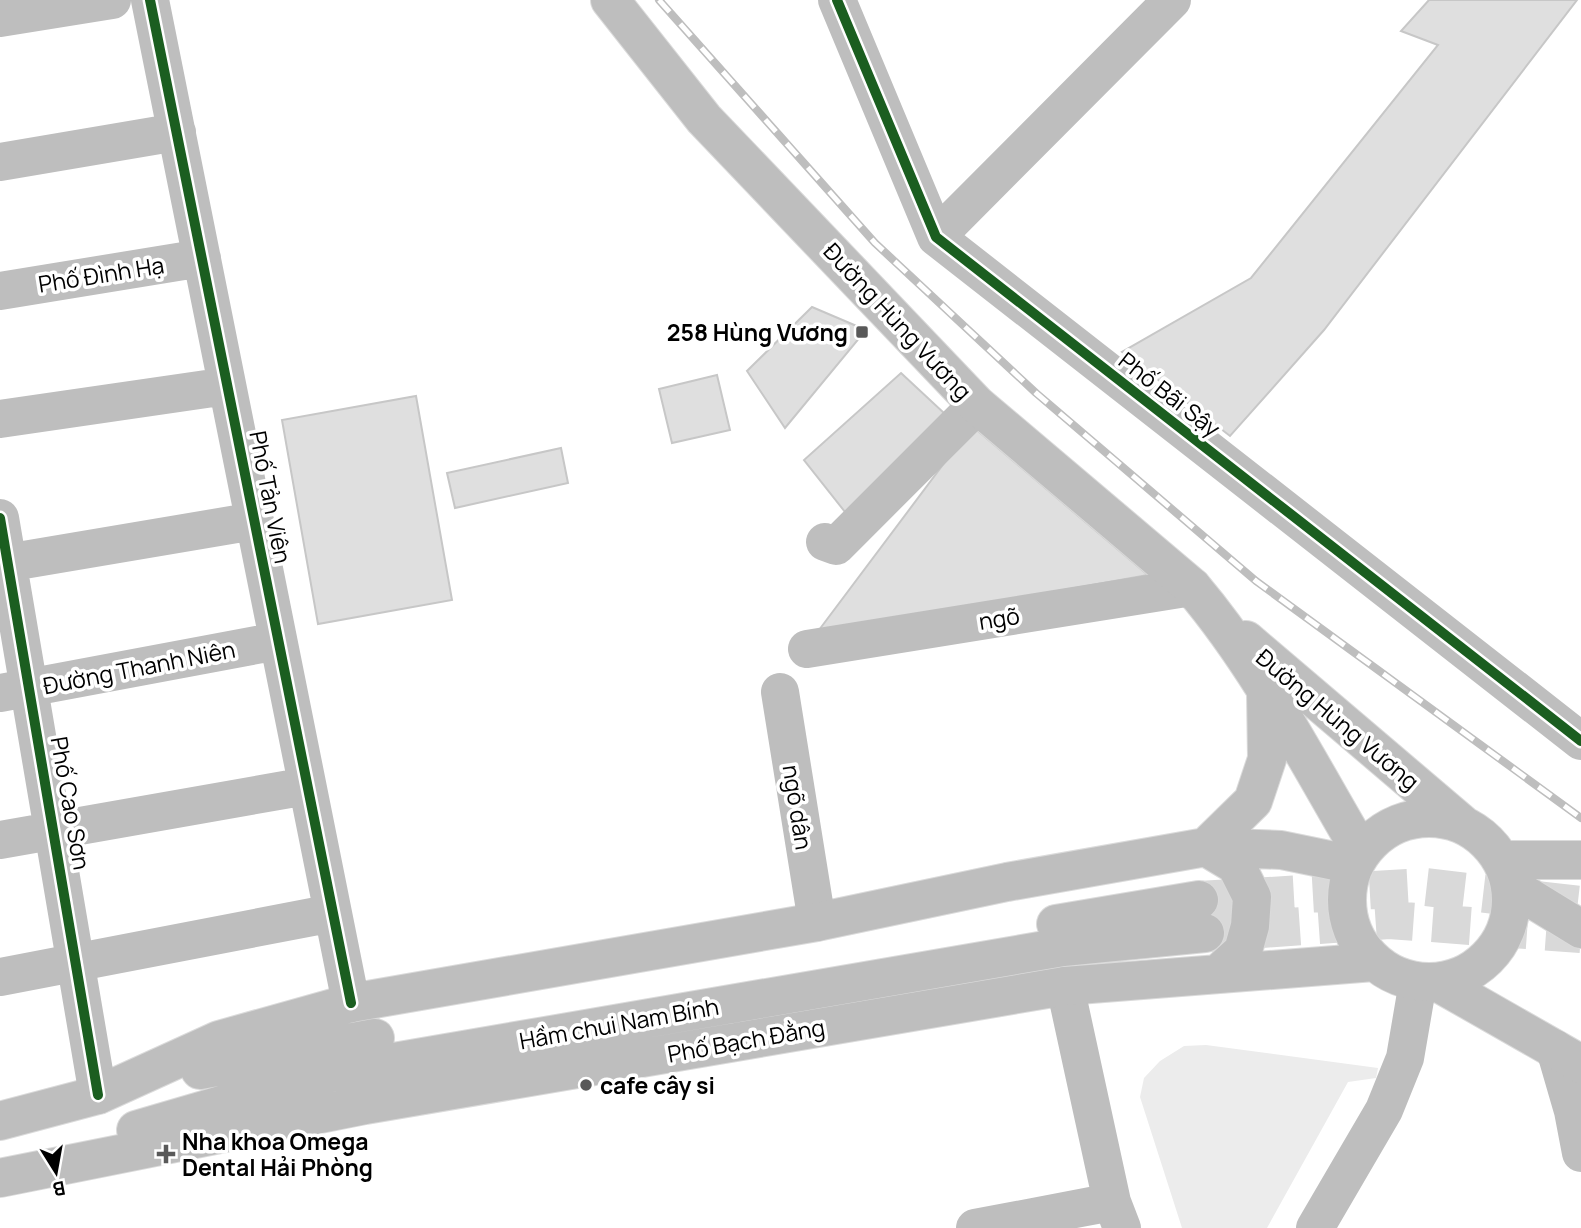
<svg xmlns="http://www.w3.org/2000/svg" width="1581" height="1228" viewBox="0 0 1581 1228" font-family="Manrope,sans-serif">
	<rect width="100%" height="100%" fill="#fff"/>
	<path fill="#ececec" d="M1206,1045L1378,1068L1376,1078L1348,1082L1267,1228H1182L1140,1097L1144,1078L1160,1061L1184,1046Z"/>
	<path fill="#dfdfdf" stroke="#c7c7c7" stroke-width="2" d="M1429,0H1577L1324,330L1230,436L1122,352L1251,278L1438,45L1401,31Z
		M812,307L866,330L785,428L747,371Z
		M901,373L944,413L849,517L804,460Z
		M717,375L730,430L672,443L659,389Z
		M416,396L452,600L318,624L282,420Z
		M972,426L1148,575L816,634Z
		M561,448L568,483L455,508L447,473Z"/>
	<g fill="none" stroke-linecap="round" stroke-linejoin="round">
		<path stroke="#d9d9d9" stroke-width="38" stroke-dasharray="38 19" stroke-linecap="butt" d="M1199,900L1425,887L1581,905
			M1205,933L1389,920L1581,934"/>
		<defs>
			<path id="major" d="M610,0L704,119L977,405L1192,587C1259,666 1308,762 1361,852
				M1246,640L1462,824
				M1347 900a82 82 0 1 1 164 0a82 82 0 1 1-164 0Z
				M1502,860H1581
				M1511,886L1581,929
				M1056,924L1199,900
				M1218,974L1243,951L1250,926L1252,897L1236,865L1206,847L1253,801L1267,759L1266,694
				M1437,982L1581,1064
				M200,1070L375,1038
				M0,1121L98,1095L219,1040L351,1003L817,922L1007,882L1206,847L1281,850L1354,865
				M136,1130L330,1073L1063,947L1205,933
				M0,1178L365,1105L1065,986L1374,962"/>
		</defs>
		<use href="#major" stroke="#dbdbdb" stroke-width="40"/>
		<path stroke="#bebebe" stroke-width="38" d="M150,0L351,1003
			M837,0L936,237L1581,741
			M0,18L112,0
			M0,162L177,132
			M936,237L1172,0
			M0,291L202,258
			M0,419L227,386
			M0,518L98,1095
			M825,542L836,546L977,405
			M0,564L255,521
			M807,649L1192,587
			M780,692L817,922
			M0,693L278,641
			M0,840L307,786
			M0,977L333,913
			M1065,986L1112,1202L1122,1228
			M1555,1049L1573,1111L1581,1153
			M975,1228L1112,1202
			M1315,1228L1384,1110L1405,1058L1418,982"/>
		<use href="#major" stroke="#bebebe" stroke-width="38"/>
		<defs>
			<path id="rail" d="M659,0L875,243L1036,393L1256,581L1581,818"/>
		</defs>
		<use href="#rail" stroke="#bebebe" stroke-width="8"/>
		<use href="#rail" stroke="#fff" stroke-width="5" stroke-dasharray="16" stroke-linecap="butt"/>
		<defs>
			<path id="cycleway" d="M150,0L351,1003
				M837,0L936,237L1581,741
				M0,518L98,1095"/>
		</defs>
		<use href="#cycleway" stroke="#fff" stroke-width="15"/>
		<use href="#cycleway" stroke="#1b5e20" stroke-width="10"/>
	</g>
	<g fill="#595959" stroke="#fff" stroke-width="2.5">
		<rect x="855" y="325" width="14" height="14" rx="3.5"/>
		<circle cx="586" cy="1085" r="7"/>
		<path d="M162.5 1143.5h7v7h7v7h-7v7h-7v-7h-7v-7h7z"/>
	</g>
	<g text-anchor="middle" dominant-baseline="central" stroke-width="7" stroke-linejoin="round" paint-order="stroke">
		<g font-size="23" fill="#000" stroke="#fff">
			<text transform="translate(101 274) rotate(-9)">Phố Đình Hạ</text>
			<text transform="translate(898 321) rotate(47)">Đường Hùng Vương</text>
			<text transform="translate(1170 394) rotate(38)">Phố Bãi Sậy</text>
			<text transform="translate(271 497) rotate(79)">Phố Tản Viên</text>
			<text transform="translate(999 618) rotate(-9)">ngõ</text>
			<text transform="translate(139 667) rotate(-11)">Đường Thanh Niên</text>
			<text transform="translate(1338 719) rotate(40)">Đường Hùng Vương</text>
			<text transform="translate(71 803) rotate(80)">Phố Cao Sơn</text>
			<text transform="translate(798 807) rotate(81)">ngõ dân</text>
			<text transform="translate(619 1023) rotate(-10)">Hầm chui Nam Bính</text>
			<text transform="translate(746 1040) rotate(-10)">Phố Bạch Đằng</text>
		</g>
		<g font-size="23" font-weight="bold" fill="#000" stroke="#fff" text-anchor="start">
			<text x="848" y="332" text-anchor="end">258 Hùng Vương</text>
			<text x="600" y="1085">cafe cây si</text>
			<text x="182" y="1141">Nha khoa Omega<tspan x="182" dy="26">Dental Hải Phòng</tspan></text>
		</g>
	</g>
	<g transform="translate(56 1172) rotate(169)" stroke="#ffffff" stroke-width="5" paint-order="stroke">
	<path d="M0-5L12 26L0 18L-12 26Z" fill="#000000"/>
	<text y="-10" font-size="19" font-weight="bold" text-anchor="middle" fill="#000000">B</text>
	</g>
</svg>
